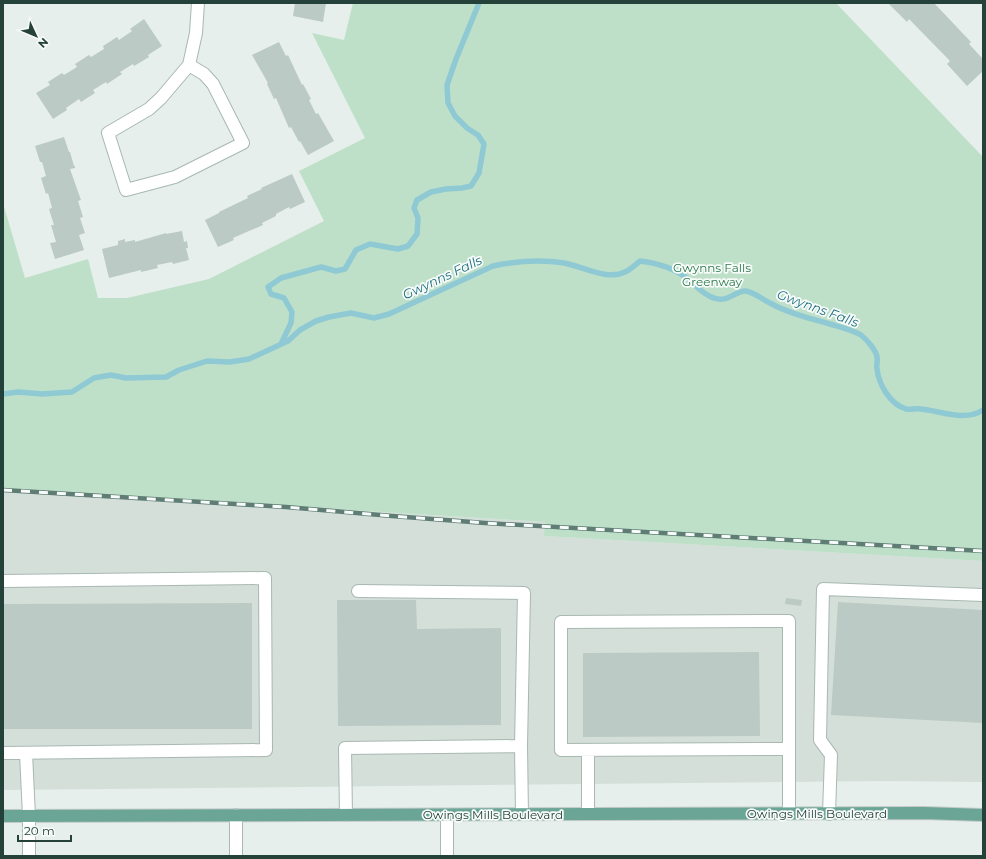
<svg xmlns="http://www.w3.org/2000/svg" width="986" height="859" viewBox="0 0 986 859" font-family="Montserrat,sans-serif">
	<rect width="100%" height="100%" fill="#e6efeb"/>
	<path fill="#d4dfda" d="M3,489L545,522V536L983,561V782L887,781L3,790Z"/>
	<path fill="#bfe0c8" d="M353,3H836L983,157V561L544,536L545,522L3,489V203L25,278L88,259L98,298H127L209,279L324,221L299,171L365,138L312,33L344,40Z"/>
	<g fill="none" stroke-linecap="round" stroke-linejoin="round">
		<path stroke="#8ec9d4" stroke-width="5.5" d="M281,344L291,323L292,312L284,298L271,294L268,287L281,278L321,267L336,271L345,269L356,250L370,244L398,249L408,246L417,234L418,218L414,208L417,200L431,192L446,189L462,188L471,186L479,173L484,144L478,135L467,128L455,116L448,103L447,85L456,59L479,3
			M3,394L18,392L42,394L72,392L94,378L111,375L126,378L166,377L179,370L207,361L230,362L249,359L288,341L300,330L316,321L329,317L351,313L374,318L389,314L493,266C517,261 541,259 564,263C582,266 607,281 625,272C630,270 635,265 640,261C658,263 674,268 688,279C696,286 704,295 714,298C729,303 736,290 746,291C756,293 761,299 770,303C788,313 809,318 830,324C840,327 853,330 861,335C867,340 876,350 877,357C878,361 876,365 877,369C879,385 890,404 906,409C910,410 916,408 921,409C941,411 965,422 983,410"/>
	</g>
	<path fill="#bbcac4" d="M295,3H326L323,22L293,16Z
		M888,3H934L971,42L969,44L983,59V71L967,86L947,64L950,61L909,19L907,22Z
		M144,19L162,46L148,55L149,57L134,66L133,64L120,72L122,74L107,84L106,82L93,90L95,93L81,102L79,99L66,108L67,110L53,119L36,93L50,85L48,82L62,73L64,75L77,67L75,64L89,55L91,57L104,49L103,46L117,37L119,40L132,31L130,29Z
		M279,42L286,56L288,55L302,85L303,84L311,99L309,100L316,114L318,113L334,141L308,155L300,141L299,142L291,127L289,128L276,98L274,99L267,84L268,83L252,55Z
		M64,137L69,152H70L74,166H75V168L70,169L81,200L78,201L83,217L80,218L85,233L79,235L84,250L55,259L50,243L56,242L51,225H54L49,209L52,208L48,193L46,194L41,178L46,176L42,162H40L35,146Z
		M292,174L305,202L290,209L289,207L276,214V216L262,223L263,225L233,238L234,240L218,247L205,220L219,213V212L248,198L247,196L262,189L261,188Z
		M182,231L184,242L187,241L188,248H186L189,260L173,264L172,262L157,265L158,268L141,272V270L109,278L102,249L118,245V241L125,239V242L135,240V242L166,233V234Z
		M786,598L802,600L801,606L785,604Z
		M337,600H416L417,629L501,628V725L338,726Z
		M838,602L983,610V723L831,715Z
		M252,603V729H3V604Z
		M759,652L760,736L583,737V653Z"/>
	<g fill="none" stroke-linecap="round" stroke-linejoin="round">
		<defs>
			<path id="minor" d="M189,65L204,74L213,84L243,143L175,177L126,190L108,133L149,109L161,98L189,65L196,33L198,3
				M3,581L265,578L266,750L3,753
				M358,591L524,593L521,746
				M789,749L561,750V622L789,621V813
				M26,753L29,816V856
				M588,814V750
				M829,814L831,755L820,740L823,589L983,595
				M236,815V856
				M346,815L345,748L521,746L522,814
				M447,856V815"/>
			<path id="major" d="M3,816L924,813L983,815"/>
		</defs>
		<use href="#minor" stroke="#a8b8b2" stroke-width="14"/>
		<use href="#major" stroke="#c2cac8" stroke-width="14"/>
		<use href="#minor" stroke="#fff" stroke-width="12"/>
		<use href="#major" stroke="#6aa596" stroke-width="12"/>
		<defs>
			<path id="rail" d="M3,490L286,507L392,516L485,523L983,551"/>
		</defs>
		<use href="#rail" stroke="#5f7d75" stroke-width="4.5"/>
		<use href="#rail" stroke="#f7fbf9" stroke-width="3" stroke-dasharray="9" stroke-linecap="butt"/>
	</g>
	<g text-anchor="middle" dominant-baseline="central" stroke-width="3.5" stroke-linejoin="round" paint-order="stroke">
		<g font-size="12" fill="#2d7a4b" stroke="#f7fbf9">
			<text x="712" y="267">Gwynns Falls<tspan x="712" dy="14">Greenway</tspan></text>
		</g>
		<g font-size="12" fill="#24423a" stroke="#f7fbf9">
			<text x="817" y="813">Owings Mills Boulevard</text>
			<text x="493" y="814">Owings Mills Boulevard</text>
		</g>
		<g font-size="13" font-style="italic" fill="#1c6f80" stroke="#f7fbf9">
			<text transform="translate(442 277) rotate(-25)">Gwynns Falls</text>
			<text transform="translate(818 308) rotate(20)">Gwynns Falls</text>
		</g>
	</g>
	<rect width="986" height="859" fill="none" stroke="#24423a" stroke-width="8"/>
	<g transform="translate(36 36) rotate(134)" stroke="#f7fbf9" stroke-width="3" paint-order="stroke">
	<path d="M0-3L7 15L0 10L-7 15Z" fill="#24423a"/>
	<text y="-6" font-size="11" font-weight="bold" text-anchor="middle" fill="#24423a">N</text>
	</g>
	<path d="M18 835v6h53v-6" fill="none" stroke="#24423a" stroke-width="2"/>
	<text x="24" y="835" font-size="12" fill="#24423a" stroke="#f7fbf9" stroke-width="3" paint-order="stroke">20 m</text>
</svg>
